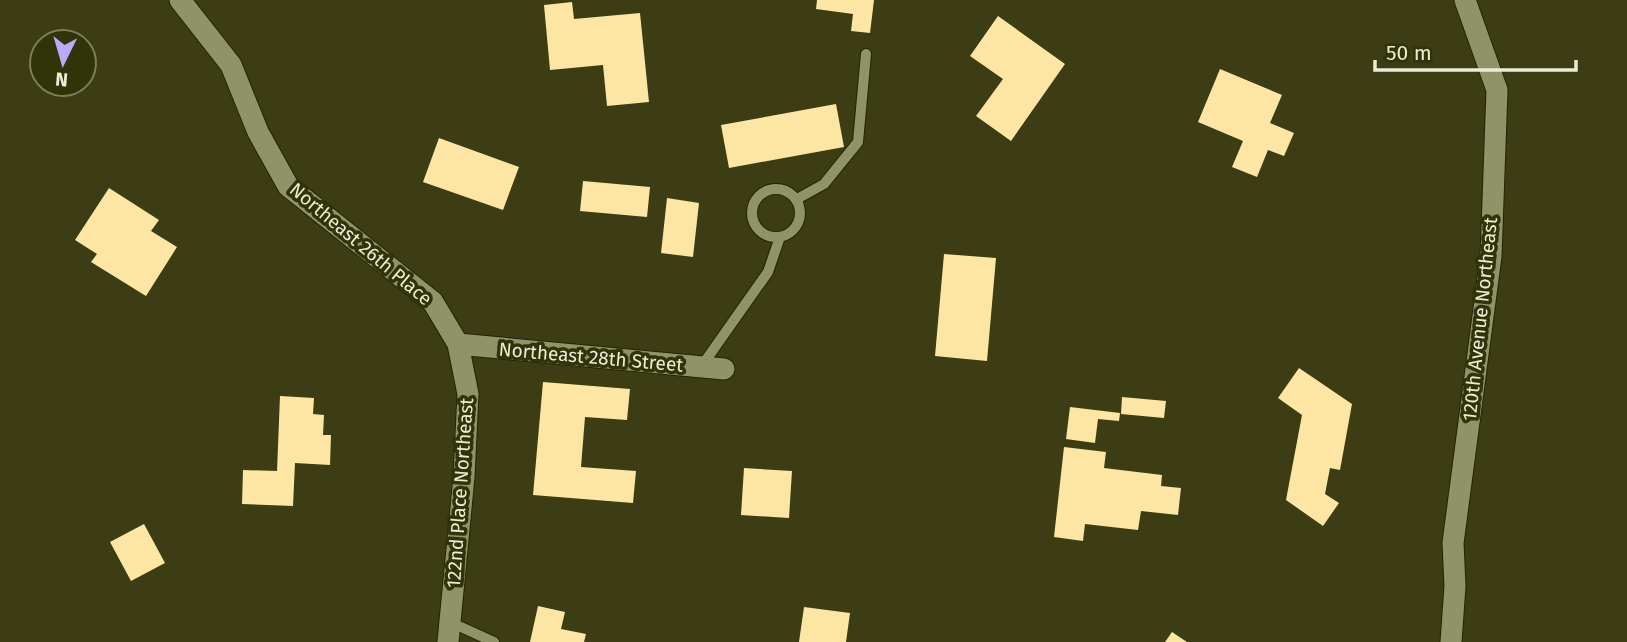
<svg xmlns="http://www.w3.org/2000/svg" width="1627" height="642" viewBox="0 0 1627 642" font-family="'Fira Sans',sans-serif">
	<rect width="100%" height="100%" fill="#3c3d14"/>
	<path fill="#fde6a3" d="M817,0H874L870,33L851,31L853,14L816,9Z
		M572,2L574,19L640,13L649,102L607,106L603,65L550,70L544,5Z
		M998,16L1065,64L1011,141L976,116L1003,79L970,56Z
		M1220,69L1282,95L1270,123L1294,133L1284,156L1268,150L1257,177L1232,167L1243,141L1198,122Z
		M836,104L844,147L729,168L721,125Z
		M439,138L519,167L503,210L423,182Z
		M583,181L650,187L647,217L580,211Z
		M109,188L159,220L151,231L177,247L146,296L91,262L97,254L75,240Z
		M667,198L699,203L693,257L661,253Z
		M944,254L996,258L987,361L935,356Z
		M1299,368L1352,404L1340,470L1330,468L1325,494L1339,503L1323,526L1286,500L1302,415L1278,398Z
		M543,382L630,389L627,420L585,417L581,467L636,471L633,503L533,495Z
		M280,396L314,398L313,414L324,415L323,435H331L330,465L295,463L293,506L242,504L243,470L277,471Z
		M1122,397L1166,401L1164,418L1121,414Z
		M1070,407L1120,413L1119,421L1098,419L1095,443L1066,439Z
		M1064,447L1106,452L1104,468L1162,475L1161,486L1181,488L1178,515L1141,511L1138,530L1085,524L1083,541L1054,537Z
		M744,468L792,471L789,518L741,515Z
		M144,524L165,563L131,581L110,542Z
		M538,606L565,612L561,629L586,634L584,642H530Z
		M804,607L850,613L846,642H799Z
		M1172,632L1187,642H1165Z"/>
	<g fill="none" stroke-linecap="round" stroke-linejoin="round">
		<defs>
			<path id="service" d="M752 213a24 24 0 1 1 48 0a24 24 0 1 1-48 0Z
				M797,199L824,184L858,142L866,54
				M701,367L768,272L780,237
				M450,622L494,642"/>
			<path id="minor" d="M180,0L231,65L258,132L288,186L433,302L458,344L468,394L464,477L448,642
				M458,344L724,369
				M1451,642L1455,586L1453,543L1491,256L1497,90L1465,0"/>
		</defs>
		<use href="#service" stroke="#222405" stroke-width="12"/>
		<use href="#minor" stroke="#222405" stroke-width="23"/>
		<use href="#service" stroke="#909368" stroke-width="10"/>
		<use href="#minor" stroke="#909368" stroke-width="21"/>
	</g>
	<g text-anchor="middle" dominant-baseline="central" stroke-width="7" stroke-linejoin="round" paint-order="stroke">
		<g font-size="19" fill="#eaecd6" stroke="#313309">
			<text transform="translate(361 244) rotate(40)">Northeast 26th Place</text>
			<text transform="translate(1480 319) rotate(-84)">120th Avenue Northeast</text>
			<text transform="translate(591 357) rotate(5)">Northeast 28th Street</text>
			<text transform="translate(460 493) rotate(-86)">122nd Place Northeast</text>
		</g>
	</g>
	<g transform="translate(63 63) rotate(185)"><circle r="33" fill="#313309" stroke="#7b7d5b" stroke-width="2"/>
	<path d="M0-5L12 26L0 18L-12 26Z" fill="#b8abf7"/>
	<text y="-10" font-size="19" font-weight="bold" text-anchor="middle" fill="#eaecd6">N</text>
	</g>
	<path d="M1375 60v10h201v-10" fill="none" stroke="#eaecd6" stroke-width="3.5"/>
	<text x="1386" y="60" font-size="21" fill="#eaecd6" stroke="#313309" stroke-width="5" paint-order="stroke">50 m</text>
</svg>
